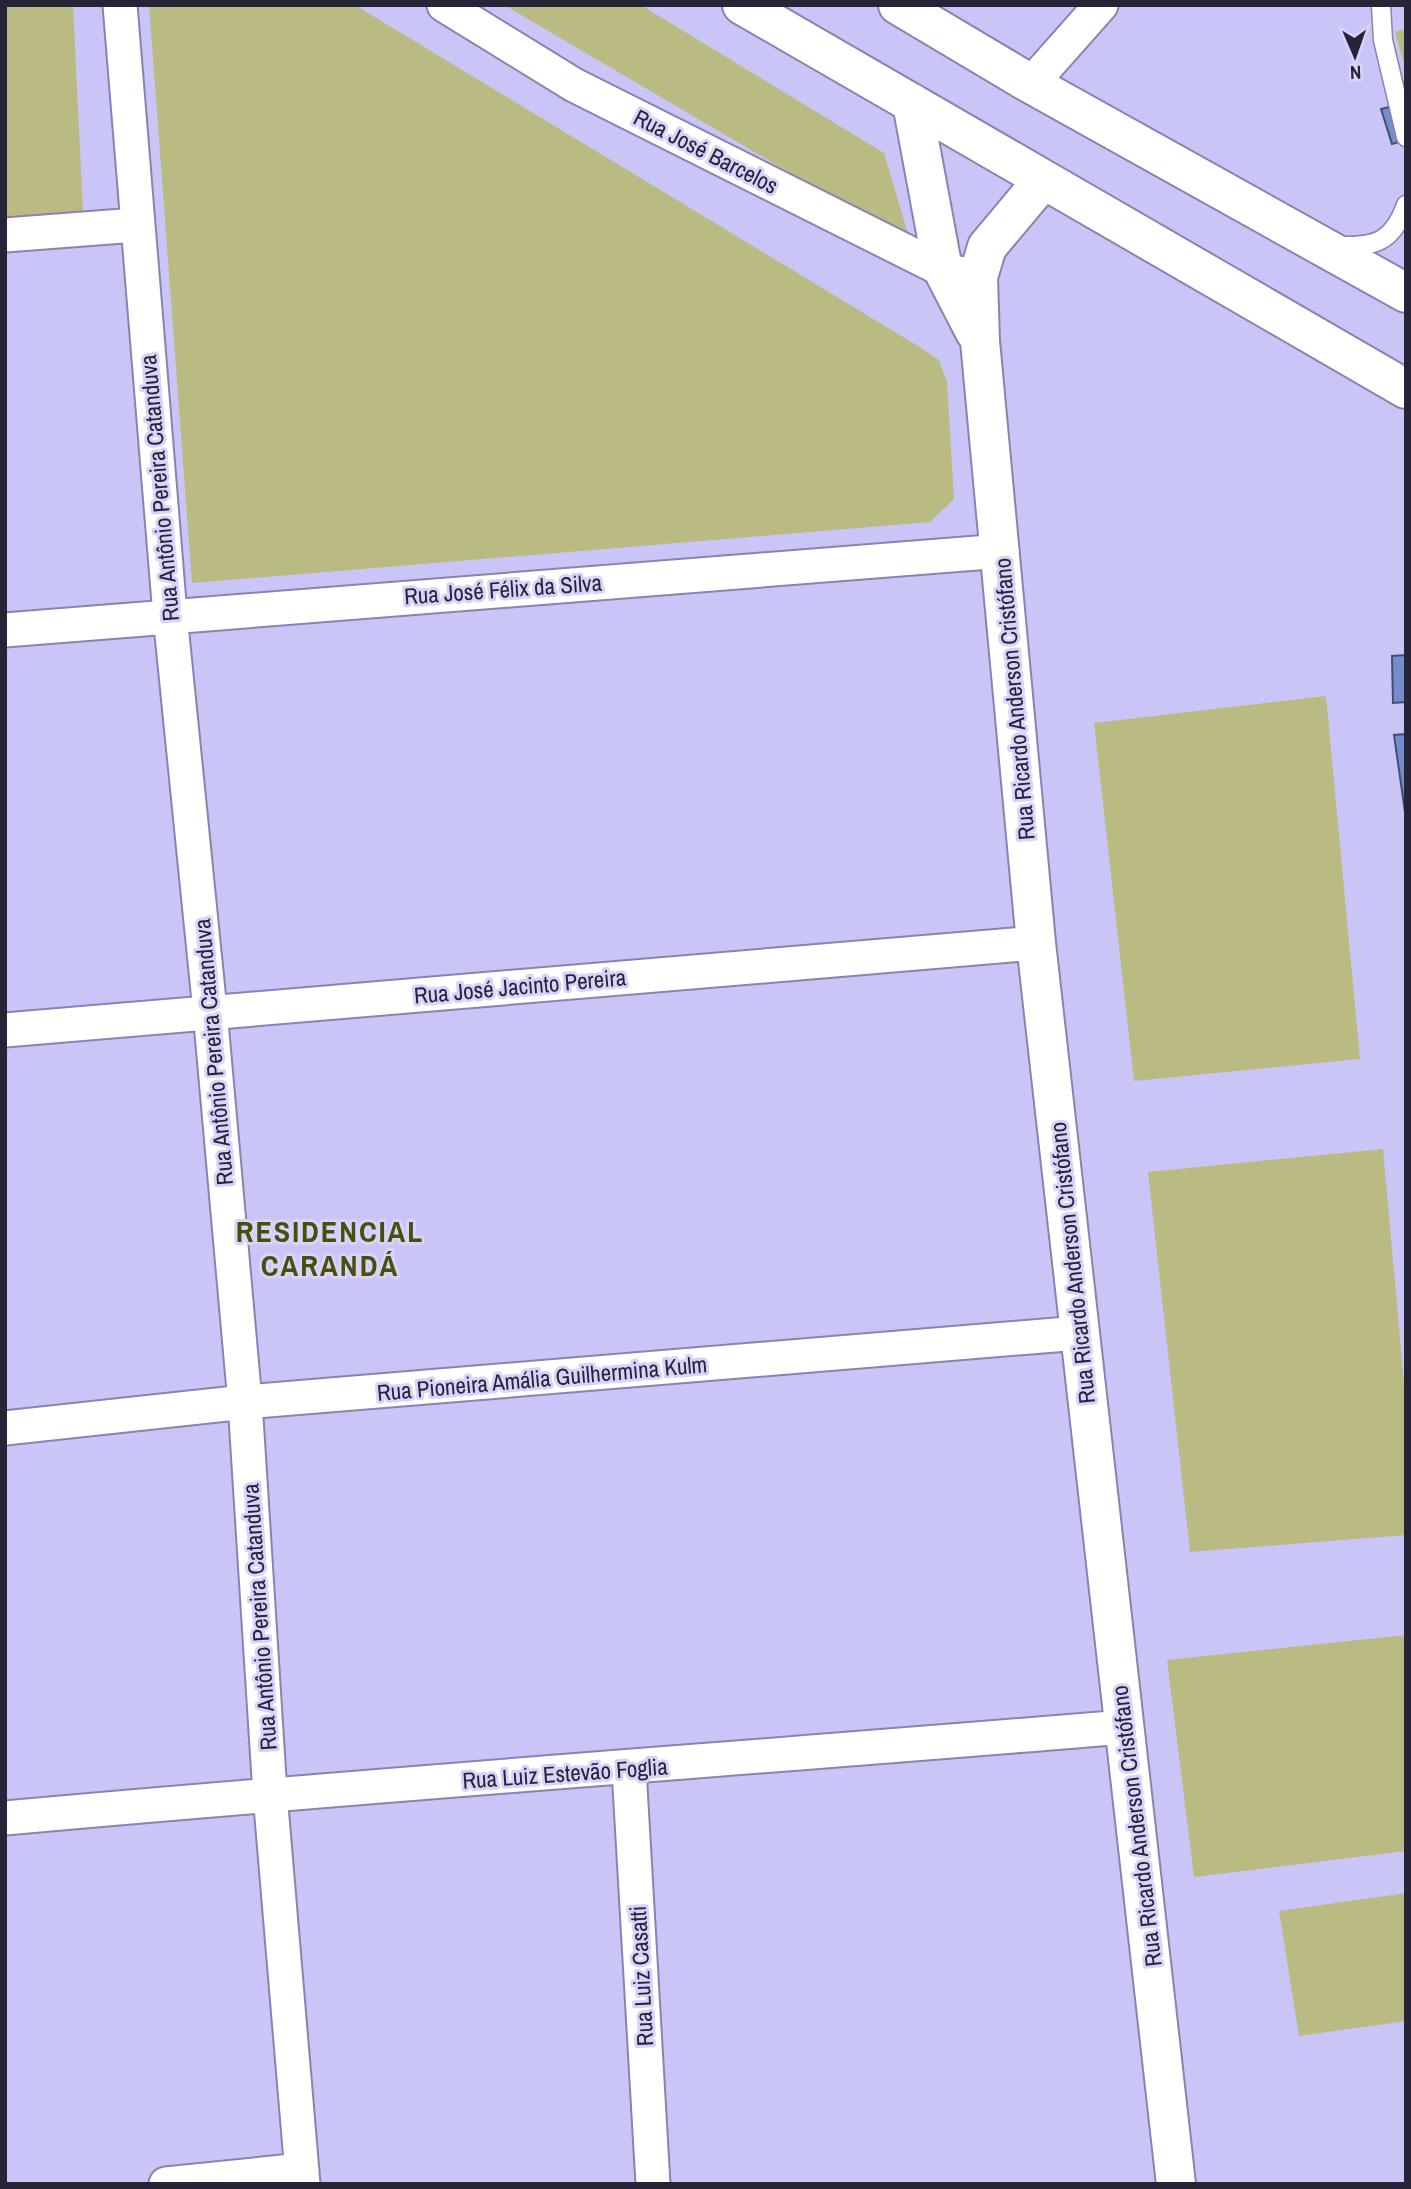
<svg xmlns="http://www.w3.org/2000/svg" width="1411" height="2189" viewBox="0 0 1411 2189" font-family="'Archivo Narrow',sans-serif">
	<rect width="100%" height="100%" fill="#cac5f7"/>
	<path fill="#babb82" d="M5,5H73L83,212L5,219Z
		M149,5H355L918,346L939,360L947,382L954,499L930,522L192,583Z
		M504,5H641L884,153L911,244Z
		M1406,29V71L1395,32Z
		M1326,696L1360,1059L1134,1081L1094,723Z
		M1383,1149L1406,1405V1535L1190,1552L1148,1172Z
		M1406,1635V1851L1194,1877L1167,1660Z
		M1406,1893V2021L1299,2036L1279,1911Z"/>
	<path fill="#758ccd" stroke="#414f77" stroke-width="2" d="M1406,103V140L1392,144L1381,109Z
		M1406,655V702L1393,703L1392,656Z
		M1406,734V819L1394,735Z"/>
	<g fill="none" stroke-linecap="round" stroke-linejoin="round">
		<defs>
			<path id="lane" d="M1381,5L1383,40L1406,137
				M1336,246C1375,247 1392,243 1406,205"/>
			<path id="street" d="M120,5L170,615L210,1011L245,1402L270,1794L303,2184
				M444,5L574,85L943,270L963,274
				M1031,84L1101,5
				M5,235L136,225
				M5,630L1002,551
				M5,1030L1036,943
				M5,1428L245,1402L1079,1333
				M629,1769L653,2184
				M5,1818C378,1784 751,1758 1124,1727
				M166,2184L302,2170"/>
			<path id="secondary" d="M742,5L1406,389
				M898,5L1031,84L1406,293
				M912,103L943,270L975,332
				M1043,180L987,247L978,277L980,341L1036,943L1176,2184"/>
		</defs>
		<use href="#lane" stroke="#8883b1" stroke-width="21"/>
		<use href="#street" stroke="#8883b1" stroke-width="37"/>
		<use href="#secondary" stroke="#8883b1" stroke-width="42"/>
		<use href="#lane" stroke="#fff" stroke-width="18"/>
		<use href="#street" stroke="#fff" stroke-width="33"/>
		<use href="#secondary" stroke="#fff" stroke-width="38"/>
	</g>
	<g text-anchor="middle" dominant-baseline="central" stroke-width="6" stroke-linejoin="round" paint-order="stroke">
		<g font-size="23" fill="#262437" stroke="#d7d4fc">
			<text transform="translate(706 151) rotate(27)">Rua José Barcelos</text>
			<text transform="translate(159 488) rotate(-95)">Rua Antônio Pereira Catanduva</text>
			<text transform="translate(503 589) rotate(-4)">Rua José Félix da Silva</text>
			<text transform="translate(1014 699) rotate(-95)">Rua Ricardo Anderson Cristófano</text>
			<text transform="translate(520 986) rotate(-5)">Rua José Jacinto Pereira</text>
			<text transform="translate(213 1052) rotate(-95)">Rua Antônio Pereira Catanduva</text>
			<text transform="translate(1072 1263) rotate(-96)">Rua Ricardo Anderson Cristófano</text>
			<text transform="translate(542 1378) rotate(-5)">Rua Pioneira Amália Guilhermina Kulm</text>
			<text transform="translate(259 1617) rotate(-94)">Rua Antônio Pereira Catanduva</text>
			<text transform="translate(565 1773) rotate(-4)">Rua Luiz Estevão Foglia</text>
			<text transform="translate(1136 1826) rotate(-97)">Rua Ricardo Anderson Cristófano</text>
			<text transform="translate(641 1976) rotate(-93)">Rua Luiz Casatti</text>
		</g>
		<g font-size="30" font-weight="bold" letter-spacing="2" fill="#4c4c0d" stroke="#d7d4fc">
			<text x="330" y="1231">RESIDENCIAL<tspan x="330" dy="34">CARANDÁ</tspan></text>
		</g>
	</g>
	<rect width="1411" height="2189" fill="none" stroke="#262437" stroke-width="14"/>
	<g transform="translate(1355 56) rotate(178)" stroke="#d7d4fc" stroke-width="5" paint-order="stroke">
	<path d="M0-5L12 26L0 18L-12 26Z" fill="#262437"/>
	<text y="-10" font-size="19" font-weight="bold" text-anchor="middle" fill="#262437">N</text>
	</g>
</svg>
